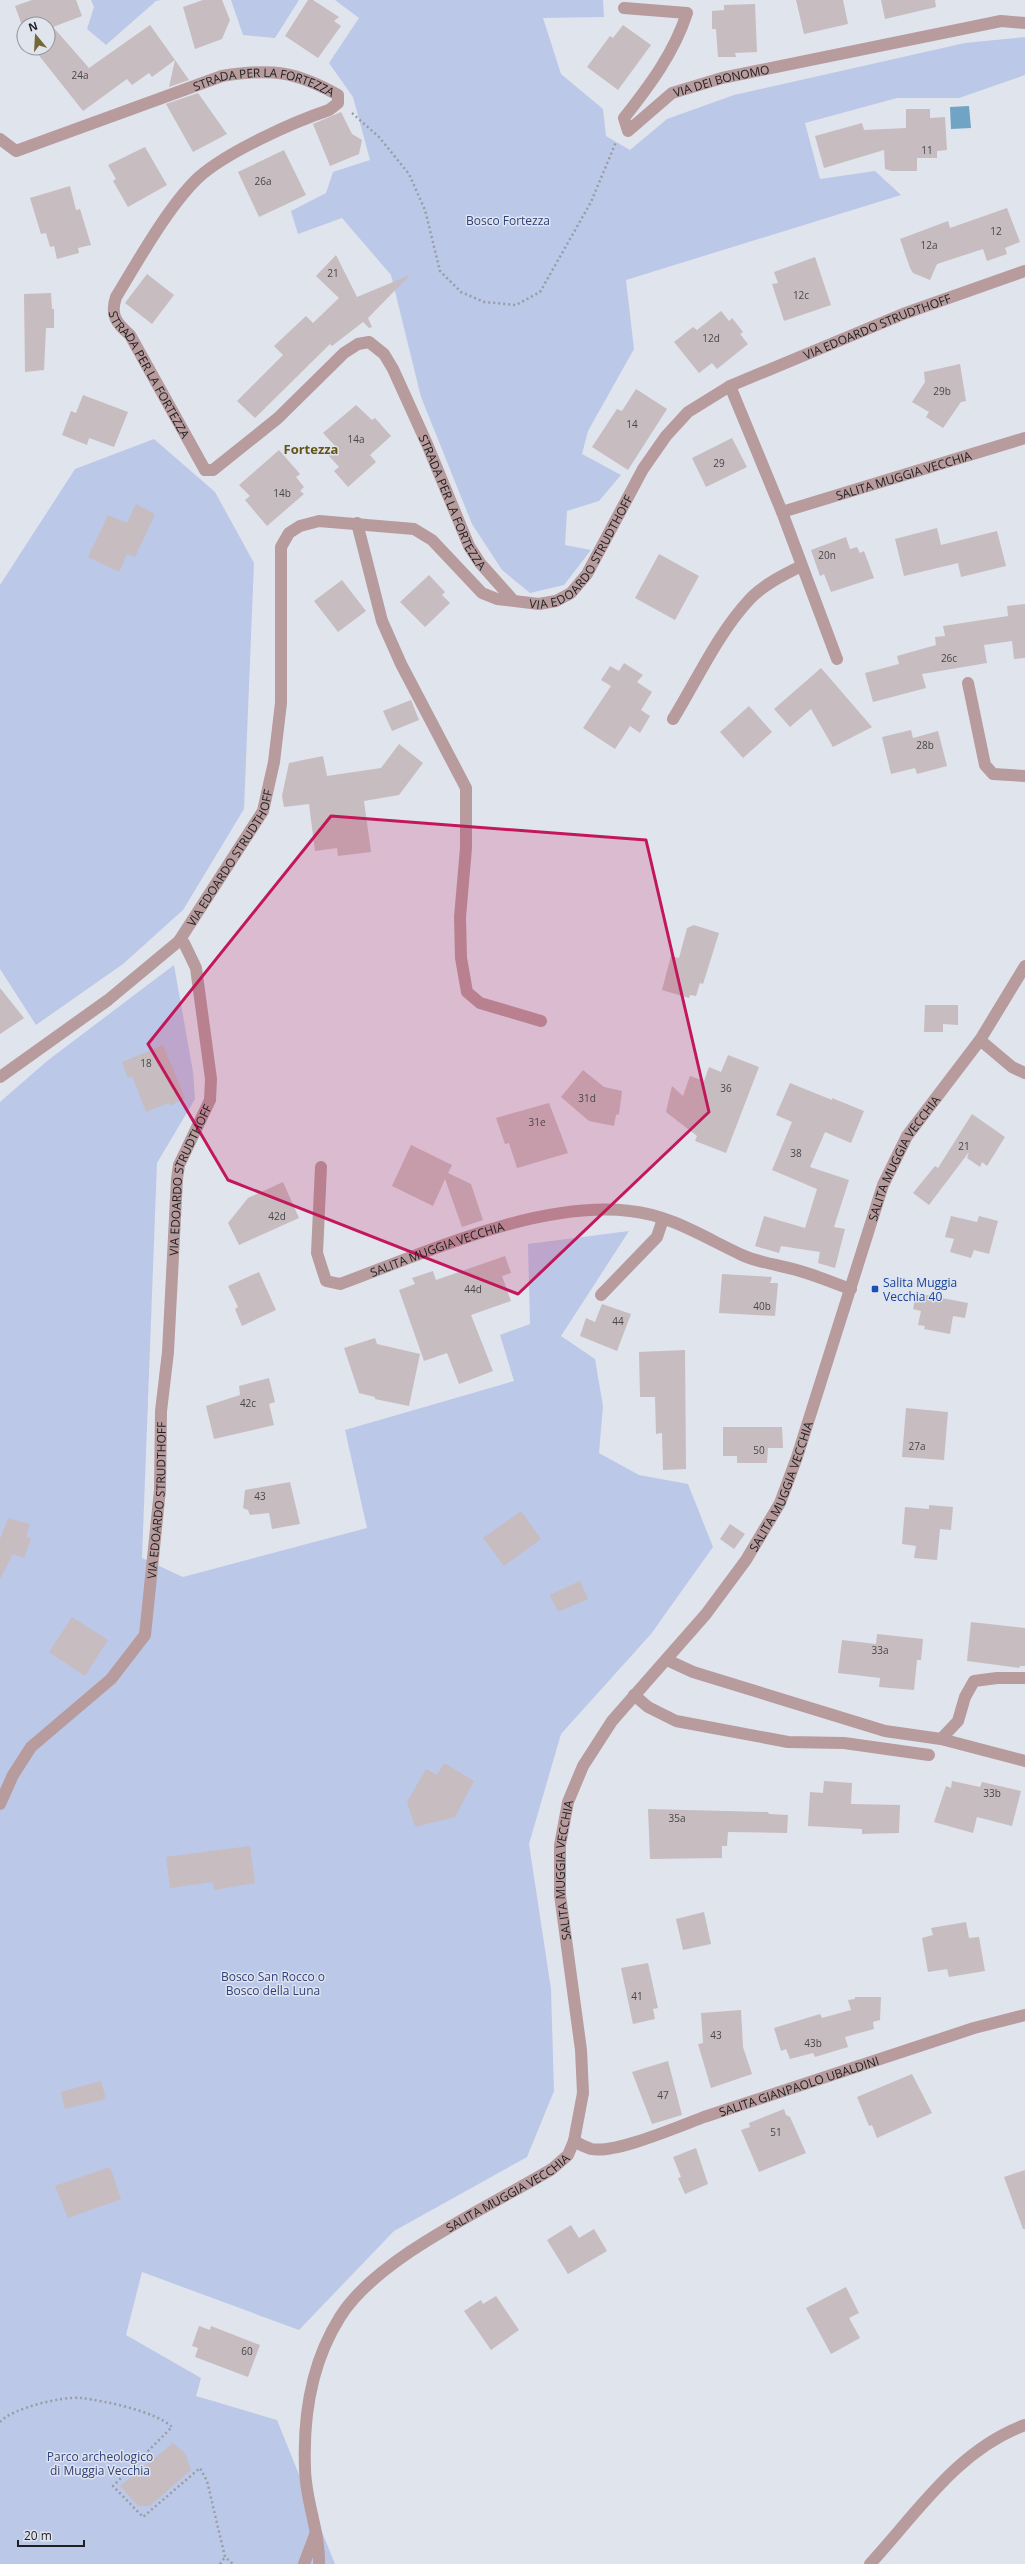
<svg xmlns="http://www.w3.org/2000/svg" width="1025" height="2564" viewBox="0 0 1025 2564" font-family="'Open Sans',sans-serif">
	<rect width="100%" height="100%" fill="#e0e4ed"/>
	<path fill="#bcc8e8" d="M91,0H161L156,1L106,45L87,29L94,7Z
		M231,0H299L275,38L243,35Z
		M335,0H603L604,17L543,18L561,74L603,109L606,136L630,150L667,119L734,95L965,43L1025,37V75L959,98H897L805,123L820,179L875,171L901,195L626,280L634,349L588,431L582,454L621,475L599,501L567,511L565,545L591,550L564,585L530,593L502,570L472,524L421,397L391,275L342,218L298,234L291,211L326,193L333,172L370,160L353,97L329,63L359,18Z
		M154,439L215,492L254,563L244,809L183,910L123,964L36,1025L0,969V585L75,469Z
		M174,965L193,1072L195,1099L157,1163L142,1558L183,1577L367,1528L345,1430L514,1381L500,1335L530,1324L528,1244L629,1231L561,1336L595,1359L603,1406L599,1453L639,1475L688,1484L713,1547L651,1634L561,1734L529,1844L551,1989L554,2091L527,2157L394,2231L299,2330L142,2272L126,2335L201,2378L196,2396L277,2420L335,2564H0V1102L47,1061Z"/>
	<path fill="#6fa4c4" d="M969,106L971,128L951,129L950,107Z"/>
	<path fill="#c7bcbf" d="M32,0H76L82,16L53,27L89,68L150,25L175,60L152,77L149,73L132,85L127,79L83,111L33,48H48V24H24V31L15,6Z
		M203,0H222L230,20L222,39L195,49L183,7Z
		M308,0H313L339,17L334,21L341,26L318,58L285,36Z
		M796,0H843L848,24L804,34Z
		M881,0H935L936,7L885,19Z
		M755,4L757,52L735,53L736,57H718L716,29H712V11L724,10V5Z
		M623,25L651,45L618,90L587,67L610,36L613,38Z
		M175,60L189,80L169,87Z
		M198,93L227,134L193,152L166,104Z
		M906,109H930V118L945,117L947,150L937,151V158H917V171H891L885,169L884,150L824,168L815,136L862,123L864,130L906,128Z
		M341,112L352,134L362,140L359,154L330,166L313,124Z
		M145,147L167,185L128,207L113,181L116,179L108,165Z
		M284,150L306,195L259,217L238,172Z
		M70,186L76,210L80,209L91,245L78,248L79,253L57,259L54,246L50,247L46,233L41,234L30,198Z
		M1007,208L1020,242L1005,248L1007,254L987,261L983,249L937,264L930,280L913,273L910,268L900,239L948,221L950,228Z
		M336,255L357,297L410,275L368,318L372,327L369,328L363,322L332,346L330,344L255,418L237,401L283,355L274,346L306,316L313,323L339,298L316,276Z
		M815,257L831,305L784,321L772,284L778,283L774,272Z
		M147,274L174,295L152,324L125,303Z
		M51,293L52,309H54V328H46L44,370L25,372L24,294Z
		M721,311L729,321L732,318L743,332L740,334L748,344L717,369L712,363L699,373L674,342L693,327L697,330Z
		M960,364L966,401L961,402L943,428L926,417L929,412L912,402L925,382L924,372Z
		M636,389L667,409L628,470L592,447L617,409L622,411Z
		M83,395L128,412L114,447L89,438L87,445L62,435L71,411L76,413Z
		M356,405L372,420L375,418L391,436L370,455L376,462L348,487L334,471L339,467L328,455L336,447L323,433Z
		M732,438L747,467L706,487L692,458Z
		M279,450L300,474L296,477L304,487L300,491L304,494L267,526L245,500L250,496L239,485Z
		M136,504L155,514L135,557L127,554L119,572L88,557L108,515L127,523Z
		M937,528L941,545L997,531L1006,566L961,577L958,563L904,576L895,539Z
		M846,537L850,549L857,547L860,553L864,551L874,578L831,592L824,574L820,576L811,550Z
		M659,554L699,576L675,620L635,598Z
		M429,575L445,592L442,595L450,603L425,627L400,602Z
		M342,580L366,611L338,632L314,601Z
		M1025,604V658L1014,659L1012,641L984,645L987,663L922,674L926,688L873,702L865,673L899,664L897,656L936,645L935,637L945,636L943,626L1008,616L1007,606Z
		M624,663L643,675L637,682L652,692L641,710L650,716L640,733L630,726L615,749L583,728L611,686L601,680L610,666L619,671Z
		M821,668L872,727L833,747L811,709L790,727L774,709Z
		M411,700L419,720L392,731L383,711Z
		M749,706L772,732L743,758L720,732Z
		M911,730L913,738L938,731L947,766L917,774L915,768L891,774L882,737Z
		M399,744L423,763L399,795L364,801L371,852L338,856L337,848L315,851L309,804L284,807L282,796L289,763L323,756L327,776L381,768Z
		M694,925L719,933L703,984L700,983L696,996L690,995L689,998L662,990L671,956L679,958L687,928Z
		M0,988L24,1018L0,1034Z
		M925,1005H958V1025L943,1024V1032H924Z
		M163,1045L185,1098L170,1106L169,1103L146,1112L132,1076L128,1078L122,1062Z
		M728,1055L759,1067L726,1153L695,1141L697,1136L666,1112L672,1086L683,1096L690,1076L704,1081L709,1067L721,1072Z
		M583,1070L604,1087L622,1091L619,1114L616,1115L614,1126L589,1121L561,1097Z
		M790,1083L832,1100V1098L864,1111L851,1143L825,1132L810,1167L849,1180L834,1227L845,1229L835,1268L818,1263L820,1252L781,1246L779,1253L755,1246L764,1216L805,1228L817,1189L772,1170L792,1122L776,1115Z
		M549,1103L568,1153L517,1168L509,1143L505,1144L496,1118Z
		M972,1114L1005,1137L987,1166L982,1162L980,1167L967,1158L969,1152L929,1205L913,1193L935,1166L938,1168Z
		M411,1145L452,1165L448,1173L471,1184L483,1220L462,1227L445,1179L433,1206L392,1186Z
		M283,1182L299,1218L239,1245L228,1223L248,1198Z
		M951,1216L977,1222L979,1216L998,1221L989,1254L974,1250L971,1258L950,1252L954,1239L945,1237Z
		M505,1256L511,1273L502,1276L511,1301L471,1315L493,1371L459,1384L447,1353L424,1361L399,1290L415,1284L412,1278L433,1271L436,1280Z
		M259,1272L276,1310L242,1326L235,1309L238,1307L228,1286Z
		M722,1274L772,1277L770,1283H778L775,1316L719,1313Z
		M916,1293L968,1303L965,1318L953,1316L950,1334L924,1329L925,1326L918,1325L921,1311L913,1309Z
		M602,1304L631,1314L617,1351L580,1336L586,1318L595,1322Z
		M375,1338L377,1344L420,1354L409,1406L375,1399V1397L359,1393L344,1348Z
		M685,1350L686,1469L663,1470L662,1433L656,1434L655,1397H640L639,1352Z
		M269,1378L275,1402L269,1404L274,1425L214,1439L206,1406L240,1395L239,1386Z
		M906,1408L948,1412L944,1460L902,1457Z
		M723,1427H782L783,1448H768L767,1463H737V1456H723Z
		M290,1482L300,1524L272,1529L269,1513L250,1515L248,1510L243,1508L245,1490Z
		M929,1505L953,1507L951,1530L940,1529L937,1560L914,1558L916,1546L902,1544L905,1507L929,1509Z
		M521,1511L541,1539L504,1566L483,1538Z
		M8,1518L30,1524L26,1537L31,1538L24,1558L13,1554L0,1579V1539Z
		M730,1524L745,1534L734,1549L720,1539Z
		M580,1581L588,1599L558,1612L550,1595Z
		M72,1617L108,1640L85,1676L49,1652Z
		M971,1622L1025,1628V1666H1020L1019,1668L967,1661Z
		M877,1634L923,1639L921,1660H917L914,1690L879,1687L880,1678L838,1673L842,1640L876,1644Z
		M444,1763L474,1781L455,1817L415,1827L407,1802L426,1769L437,1775Z
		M824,1781L852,1783L851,1804L900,1805L899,1833L862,1834V1829L808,1826L810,1792L823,1793Z
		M952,1781L980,1787L982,1782L1021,1791L1012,1826L977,1817L973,1833L934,1822L946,1786L951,1788Z
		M648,1809L768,1812L769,1814L788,1815L787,1833L728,1832L727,1846H722V1858L650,1859Z
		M250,1846L255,1883L214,1890L213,1882L170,1888L166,1857Z
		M704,1912L711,1944L683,1950L676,1919Z
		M966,1922L969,1938L979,1937L985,1971L949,1977L947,1969L928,1972L922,1938L933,1935L931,1928Z
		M648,1963L658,2008L653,2009L655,2019L633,2024L621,1968Z
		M855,1997H881L880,2020L873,2022L874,2029L845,2037L848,2047L815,2057L813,2053L790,2059L786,2049L781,2051L774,2028L820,2014L822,2018L851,2010L848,2000L855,1999Z
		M741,2010L743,2047L752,2074L711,2088L698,2044L703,2043L701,2013Z
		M668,2061L682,2115L652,2124L632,2072Z
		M912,2074L932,2113L877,2138L872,2125L869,2126L857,2097Z
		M101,2081L106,2099L65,2109L61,2092Z
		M784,2109L786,2115L790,2117L806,2153L759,2172L741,2130L750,2127L749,2123Z
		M696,2148L708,2184L685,2194L678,2178L681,2177L673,2157Z
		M110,2167L121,2199L68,2218L55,2186Z
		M1025,2170V2229H1023L1004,2177Z
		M571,2225L579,2238L594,2229L607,2251L568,2274L547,2240Z
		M846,2287L859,2313L849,2318L860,2338L831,2354L806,2308Z
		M496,2296L519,2330L491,2350L464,2311L481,2300L483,2304Z
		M199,2326L210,2330L211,2326L260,2345L248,2377L195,2357L198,2348L192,2346Z
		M173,2443L185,2453L191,2470L150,2506H138L120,2486Z"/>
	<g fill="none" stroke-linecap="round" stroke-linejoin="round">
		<path stroke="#999ca3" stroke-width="2.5" stroke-dasharray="2 3" stroke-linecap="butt" d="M352,113L379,137L409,174L425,210L440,271L461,292L484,302L516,305L540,292L591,202L616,142
			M0,2422C12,2408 63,2396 81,2398C105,2401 155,2411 172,2427L113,2486L143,2517L200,2468L207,2481L225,2557L233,2564
			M220,2564L225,2557"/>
		<g stroke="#b79b9d" stroke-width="12">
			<path id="s1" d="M624,8L687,13C674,53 650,85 624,118L628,131L672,93L722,78L1001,21L1025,23"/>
			<path id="s2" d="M0,139L16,151L222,76C271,68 295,71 338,95V103L329,110C293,122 227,152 199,177C169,205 138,261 116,297C110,315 116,323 130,335L205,470H213L278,418L344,353L358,344L369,342L384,354L393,369L427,444L469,546L480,563L512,599"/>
			<path d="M730,386L782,512L837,659"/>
			<path id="s3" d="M782,512L1025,438"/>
			<path d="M357,523L382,621L401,664L466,788V848L460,917L461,958L467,992L480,1003L541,1021"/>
			<path d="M968,683L985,765L993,774L1025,776"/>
			<path d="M673,719C697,680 718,633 750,599C764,584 784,575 801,566"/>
			<path d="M980,1040L1012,1067L1025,1073"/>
			<path id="s4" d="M0,1077L108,1000L179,941L263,811L274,762L281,703V547L289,533L300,526L319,521L414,529L432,540L482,593L497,599L539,604L556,601L571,593L587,574L643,469L666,436L688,412L730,386L903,314L1025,271"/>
			<path id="s5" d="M321,1167L317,1253L326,1281L340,1284C425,1253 539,1200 630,1211C671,1215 705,1238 742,1255C759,1263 781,1265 800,1271C817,1276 834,1283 851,1289"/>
			<path d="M601,1295L657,1237L663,1219"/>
			<path d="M667,1660L693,1672L885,1731L941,1739L1025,1761"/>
			<path d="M634,1695L648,1707L676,1721L788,1742L844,1743L929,1755"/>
			<path d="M941,1739L958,1721L965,1697L974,1681L997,1678H1025"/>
			<path id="s6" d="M0,1804L13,1775L31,1747L111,1679L145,1635L160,1490L161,1411L168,1352L177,1179L179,1165L210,1100L211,1079L196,968L184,943L179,941"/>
			<path id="s7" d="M574,2141C579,2144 585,2147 591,2149C615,2154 680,2126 704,2117L974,2028L1025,2015"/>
			<path d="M304,2564L315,2535"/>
			<path id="s8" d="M319,2564C320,2532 305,2500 305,2468C303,2415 311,2363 340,2317C377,2257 491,2206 552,2169L568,2155L574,2141L583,2093L581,2050L560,1895V1845L568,1802L583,1766L612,1721L706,1614L746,1560L780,1503L797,1457L883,1185L907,1136L980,1040L1025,966"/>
			<path d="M870,2564C917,2513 957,2450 1025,2425"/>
		</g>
	</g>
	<path fill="#c2185b" fill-opacity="0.2" stroke="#c2185b" stroke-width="3" stroke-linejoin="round" d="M331,816L646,840L709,1112L518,1294L228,1180L148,1044Z"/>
	<rect fill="#1a4fb4" stroke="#e0e4ed" stroke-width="1.5" x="871" y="1285" width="8" height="8" rx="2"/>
	<g text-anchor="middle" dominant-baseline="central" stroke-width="3" stroke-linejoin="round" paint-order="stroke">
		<g font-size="10" fill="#484649">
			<text x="80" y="75">24a</text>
			<text x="927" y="150">11</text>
			<text x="263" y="181">26a</text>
			<text x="996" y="231">12</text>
			<text x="929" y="245">12a</text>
			<text x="333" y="273">21</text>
			<text x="801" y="295">12c</text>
			<text x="711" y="338">12d</text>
			<text x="942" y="391">29b</text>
			<text x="632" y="424">14</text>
			<text x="356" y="439">14a</text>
			<text x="719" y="463">29</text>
			<text x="282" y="493">14b</text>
			<text x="827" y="555">20n</text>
			<text x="949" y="658">26c</text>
			<text x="925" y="745">28b</text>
			<text x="146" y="1063">18</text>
			<text x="726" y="1088">36</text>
			<text x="587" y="1098">31d</text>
			<text x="537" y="1122">31e</text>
			<text x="964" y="1146">21</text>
			<text x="796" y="1153">38</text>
			<text x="277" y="1216">42d</text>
			<text x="473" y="1289">44d</text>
			<text x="762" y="1306">40b</text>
			<text x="618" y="1321">44</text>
			<text x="248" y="1403">42c</text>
			<text x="917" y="1446">27a</text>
			<text x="759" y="1450">50</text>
			<text x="260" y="1496">43</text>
			<text x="880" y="1650">33a</text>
			<text x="992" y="1793">33b</text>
			<text x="677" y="1818">35a</text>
			<text x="637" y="1996">41</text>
			<text x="716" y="2035">43</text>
			<text x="813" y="2043">43b</text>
			<text x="663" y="2095">47</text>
			<text x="776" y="2132">51</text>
			<text x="247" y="2351">60</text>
		</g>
		<g font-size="12" fill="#1d1f22" stroke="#e0e4ed">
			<text stroke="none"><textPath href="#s1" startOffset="309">VIA DEI BONOMO</textPath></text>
			<text stroke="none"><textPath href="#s2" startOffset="282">STRADA PER LA FORTEZZA</textPath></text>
			<text stroke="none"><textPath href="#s4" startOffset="1401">VIA EDOARDO STRUDTHOFF</textPath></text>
			<text stroke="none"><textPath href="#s2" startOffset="760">STRADA PER LA FORTEZZA</textPath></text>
			<text stroke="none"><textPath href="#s3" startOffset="127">SALITA MUGGIA VECCHIA</textPath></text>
			<text stroke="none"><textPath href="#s2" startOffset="1265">STRADA PER LA FORTEZZA</textPath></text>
			<text stroke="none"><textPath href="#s4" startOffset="1011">VIA EDOARDO STRUDTHOFF</textPath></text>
			<text stroke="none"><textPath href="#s4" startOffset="323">VIA EDOARDO STRUDTHOFF</textPath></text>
			<text stroke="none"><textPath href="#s8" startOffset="1630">SALITA MUGGIA VECCHIA</textPath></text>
			<text stroke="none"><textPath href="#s6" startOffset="685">VIA EDOARDO STRUDTHOFF</textPath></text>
			<text stroke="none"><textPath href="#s5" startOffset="233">SALITA MUGGIA VECCHIA</textPath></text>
			<text stroke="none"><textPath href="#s8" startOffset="1278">SALITA MUGGIA VECCHIA</textPath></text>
			<text stroke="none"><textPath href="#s6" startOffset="361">VIA EDOARDO STRUDTHOFF</textPath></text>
			<text stroke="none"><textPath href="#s8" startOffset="825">SALITA MUGGIA VECCHIA</textPath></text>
			<text stroke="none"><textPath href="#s7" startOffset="237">SALITA GIANPAOLO UBALDINI</textPath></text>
			<text stroke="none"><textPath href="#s8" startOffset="465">SALITA MUGGIA VECCHIA</textPath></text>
		</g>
		<g font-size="12" fill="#2f407c" stroke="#e0e4ed">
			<text x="508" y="220">Bosco Fortezza</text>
			<text x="273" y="1976">Bosco San Rocco o<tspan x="273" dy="14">Bosco della Luna</tspan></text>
			<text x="100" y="2456">Parco archeologico<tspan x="100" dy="14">di Muggia Vecchia</tspan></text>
		</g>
		<g font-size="12" fill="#164399" stroke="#e0e4ed" text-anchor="start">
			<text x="883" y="1282">Salita Muggia<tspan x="883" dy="14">Vecchia 40</tspan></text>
		</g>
		<g font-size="13" font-weight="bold" fill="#635418" stroke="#e0e4ed">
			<text x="311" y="449">Fortezza</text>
		</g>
	</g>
	<g transform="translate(36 36) rotate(342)"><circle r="19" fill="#e0e4ed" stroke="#92959c"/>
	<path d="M0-3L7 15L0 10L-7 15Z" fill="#756835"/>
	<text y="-6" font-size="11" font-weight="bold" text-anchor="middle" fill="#1d1f22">N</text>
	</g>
	<path d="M18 2540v6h66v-6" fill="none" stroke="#1d1f22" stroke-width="2"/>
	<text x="24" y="2540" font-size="12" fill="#1d1f22" stroke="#e0e4ed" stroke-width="3" paint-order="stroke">20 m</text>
</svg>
